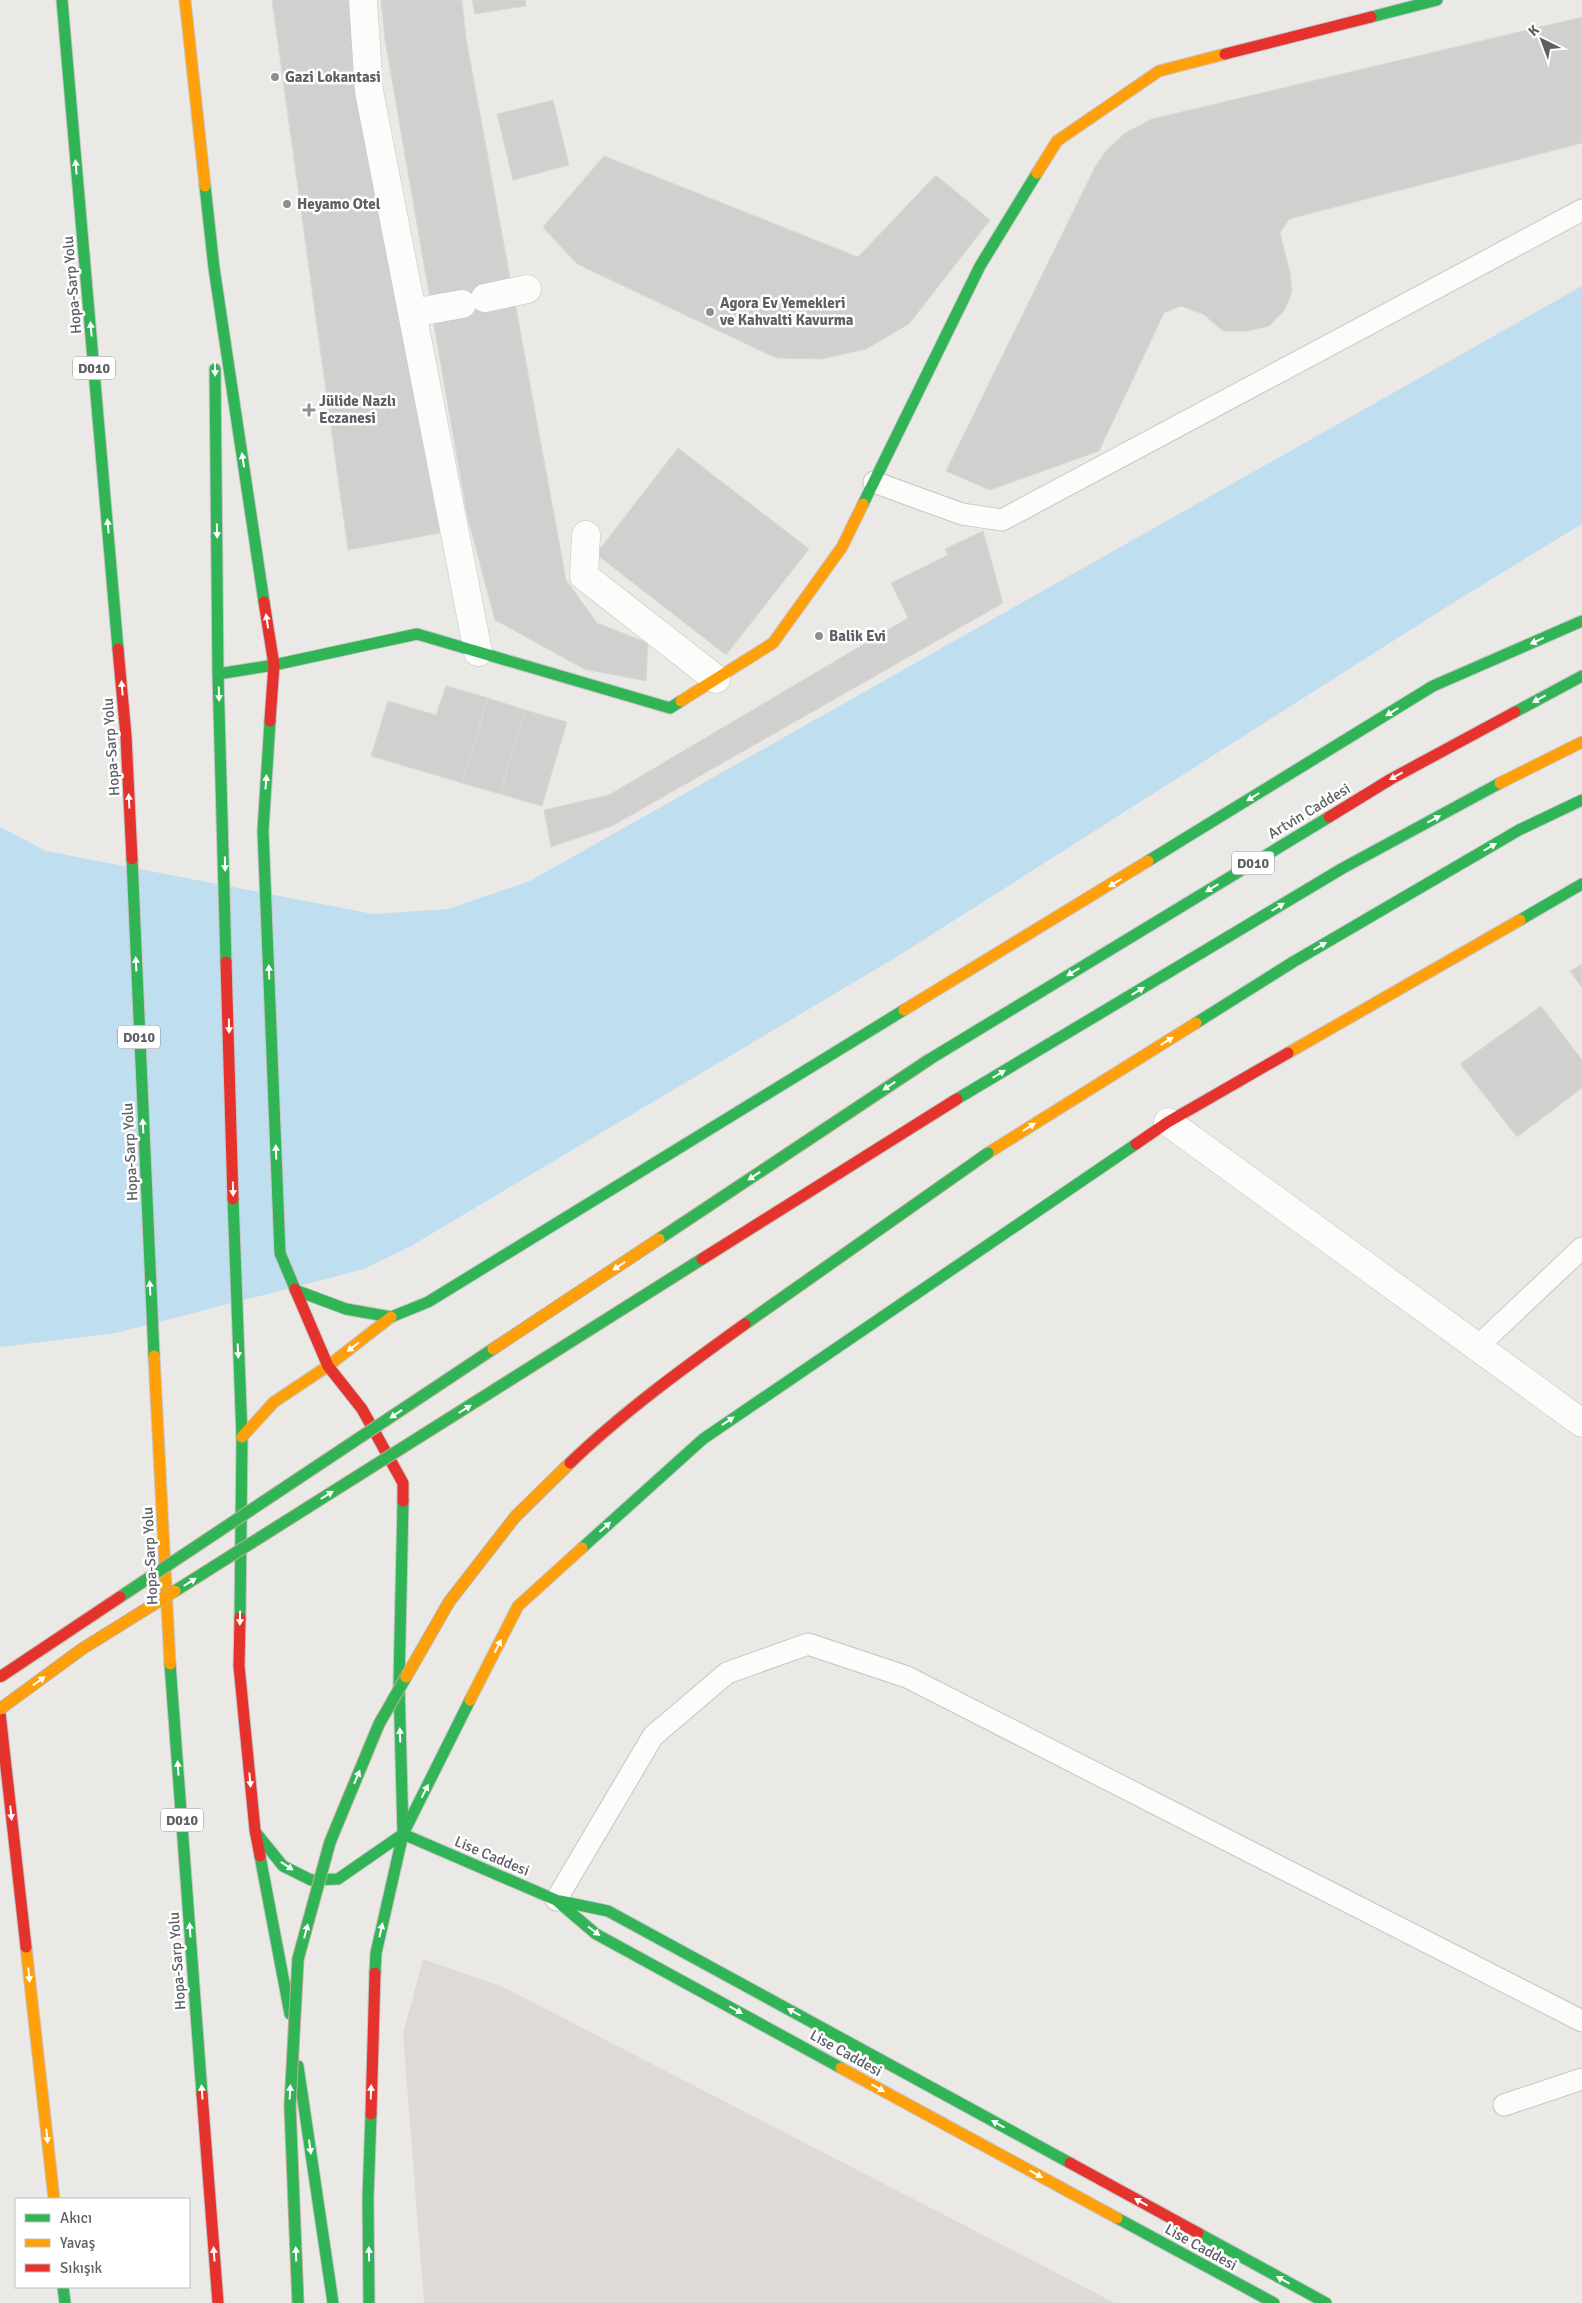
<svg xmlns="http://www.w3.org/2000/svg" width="1582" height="2303" viewBox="0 0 1582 2303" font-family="Signika,sans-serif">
	<rect width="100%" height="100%" fill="#ebe9e6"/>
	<path fill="#dedbd6" d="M423,1959L503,1987L1115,2303H424L403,2034Z"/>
	<path fill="#bfdef0" d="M1582,286V524L1459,599L898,956L411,1246L364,1269L116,1333L0,1347V827L46,851L373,914L448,909L530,881Z"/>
	<path fill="#d1d0cf" stroke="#dad8d5" d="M272,0H354L361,114L440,533L348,550Z
		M381,0H462L466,38L512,288L431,305L385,40Z
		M472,0H525L526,6L475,14Z
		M1582,17V143L1289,219L1280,233L1290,273L1292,292L1284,311L1269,326L1247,331H1223L1203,314L1181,306L1164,313L1099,451L990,490L946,471L1095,167L1106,151L1125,133L1152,119Z
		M553,100L569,165L513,180L497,114Z
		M604,156L858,257L936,175L990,220L909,324L866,349L822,359L776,358L577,264L543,227Z
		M514,297L566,580L597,623L648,643L646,681L584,669L495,620L467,515L432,314Z
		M678,448L809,549L726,655L596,554Z
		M983,531L1003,603L612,826L551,847L544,810L609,795L908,618L891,583L948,555L945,549Z
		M446,686L488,698L462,783L371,756L388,701L436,715Z
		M488,698L525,710L500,794L462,783Z
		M525,710L567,722L542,806L500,794Z
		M1582,964V988L1570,971Z
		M1541,1006L1582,1060V1088L1517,1137L1460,1064Z"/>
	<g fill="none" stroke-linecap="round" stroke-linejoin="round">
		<defs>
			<path id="lane" d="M874,482L962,514L1002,520L1582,210
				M1477,1347L1582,1248
				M556,1900L653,1736L727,1673L808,1644L907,1677L1582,2021
				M1504,2105L1582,2079"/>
			<path id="street" d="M363,0L369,91L478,652
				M485,298L527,289
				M412,313L462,304
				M586,535L584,576L716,679
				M1168,1122L1582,1423"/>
			<path id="fast" d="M62,0L118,649
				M1371,17L1437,0
				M205,186L214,268L264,602
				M215,369L218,674L226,962
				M863,504L980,266L1037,173
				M218,674L274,665L417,634L670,708L681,701
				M1515,712L1582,676
				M270,721L263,831L280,1253L295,1289
				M132,859L154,1356
				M1148,861L1433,686L1582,621
				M1520,920L1582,884
				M1196,1023L1293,962L1519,830L1582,800
				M930,1059L1329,817
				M957,1099L1343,868L1500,783
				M233,1199L242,1437L240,1618
				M295,1290L346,1309L391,1317L428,1302L904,1010
				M582,1548L703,1439L1136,1144
				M170,1664L202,2094
				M257,1834L283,1866L311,1880L338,1879L403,1834L470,1700
				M403,1834L556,1900L596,1934L841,2068
				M260,1856L290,2014
				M560,1901L608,1911L1070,2163
				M375,1973L376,1953L403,1834L399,1684L403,1501
				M298,2066L333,2303
				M1117,2218L1274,2303
				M1198,2233L1326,2303
				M63,2287L65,2303
				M369,2303L368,2198L371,2114"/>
			<path id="slow" d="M185,0L205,186
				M1037,173L1057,141L1159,71L1225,54
				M681,701L773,643L842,547L863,504
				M1500,783L1582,742
				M904,1010L1148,861
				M1288,1053L1520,920
				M988,1153L1196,1023
				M154,1356L170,1664
				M242,1437L274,1402L328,1366L391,1317
				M470,1700L518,1606L582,1548
				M26,1947L54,2199
				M841,2068L1117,2218"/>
			<path id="jam" d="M1225,54L1371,17
				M264,602L274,665L270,721
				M118,649L126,736L132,859
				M1329,817L1391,779L1515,712
				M226,962L233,1199
				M1136,1144L1168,1122L1288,1053
				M295,1289L328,1366L362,1409L403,1483V1501
				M240,1618L239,1666L255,1830L260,1856
				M0,1713L26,1947
				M202,2094L218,2303
				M371,2114L375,1973
				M1070,2163L1198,2233"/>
		</defs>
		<use href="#lane" stroke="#c5c5c5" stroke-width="23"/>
		<use href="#street" stroke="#c5c5c5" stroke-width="29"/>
		<use href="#fast" stroke="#c6c6c7" stroke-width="13"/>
		<use href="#slow" stroke="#c6c6c7" stroke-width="13"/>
		<use href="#jam" stroke="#c6c6c7" stroke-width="13"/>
		<use href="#lane" stroke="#fcfcfb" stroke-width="21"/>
		<use href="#street" stroke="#fcfcfb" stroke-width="28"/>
		<use href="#fast" stroke="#30b455" stroke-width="11"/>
		<use href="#slow" stroke="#ff9f0a" stroke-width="11"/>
		<use href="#jam" stroke="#e5322d" stroke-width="11"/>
		<defs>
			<path id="fast-bridge" d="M659,1239L930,1059
				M745,1324L988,1153
				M175,1591L702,1259
				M120,1597L493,1349
				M298,2303L290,2106L298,1959L330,1842L379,1724L406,1677"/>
			<path id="slow-bridge" d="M493,1349L659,1239
				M406,1677L449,1602L515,1517L570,1463
				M0,1709L82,1649L175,1591"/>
			<path id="jam-bridge" d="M702,1259L957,1099
				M570,1463C623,1412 685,1367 745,1324
				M0,1677L120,1597"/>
		</defs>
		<use href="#fast-bridge" stroke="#beaf97" stroke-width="13" stroke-linecap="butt"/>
		<use href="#slow-bridge" stroke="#beaf97" stroke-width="13" stroke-linecap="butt"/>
		<use href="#jam-bridge" stroke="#beaf97" stroke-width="13" stroke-linecap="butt"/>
		<use href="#fast-bridge" stroke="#30b455" stroke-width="11"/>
		<use href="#slow-bridge" stroke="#ff9f0a" stroke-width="11"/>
		<use href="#jam-bridge" stroke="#e5322d" stroke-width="11"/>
	</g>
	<defs><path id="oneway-solid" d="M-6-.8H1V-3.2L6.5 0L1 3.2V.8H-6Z" transform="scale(1.25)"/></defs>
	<g fill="#fff">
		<use href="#oneway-solid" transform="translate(76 167) rotate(-95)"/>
		<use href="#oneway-solid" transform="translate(91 329) rotate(-95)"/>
		<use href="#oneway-solid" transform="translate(215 369) rotate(89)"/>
		<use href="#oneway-solid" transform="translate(243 460) rotate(-99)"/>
		<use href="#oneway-solid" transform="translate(108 526) rotate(-95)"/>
		<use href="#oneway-solid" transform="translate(217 531) rotate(89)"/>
		<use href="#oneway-solid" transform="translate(267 621) rotate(-99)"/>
		<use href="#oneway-solid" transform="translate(1537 641) rotate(156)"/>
		<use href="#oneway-solid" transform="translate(122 688) rotate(-95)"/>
		<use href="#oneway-solid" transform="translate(219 694) rotate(88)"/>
		<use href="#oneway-solid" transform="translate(1539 699) rotate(152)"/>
		<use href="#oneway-solid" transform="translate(1392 712) rotate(148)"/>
		<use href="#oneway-solid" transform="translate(1396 776) rotate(151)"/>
		<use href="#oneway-solid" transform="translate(266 782) rotate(-86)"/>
		<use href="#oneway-solid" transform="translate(1253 797) rotate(148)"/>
		<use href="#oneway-solid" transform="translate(129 801) rotate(-93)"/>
		<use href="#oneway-solid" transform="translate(1434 819) rotate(-28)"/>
		<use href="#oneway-solid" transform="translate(1490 847) rotate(-30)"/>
		<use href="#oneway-solid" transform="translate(225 864) rotate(89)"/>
		<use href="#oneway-solid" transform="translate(1115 883) rotate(148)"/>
		<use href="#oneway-solid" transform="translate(1212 888) rotate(149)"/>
		<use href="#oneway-solid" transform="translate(1278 907) rotate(-31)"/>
		<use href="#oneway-solid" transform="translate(1320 946) rotate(-30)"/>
		<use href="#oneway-solid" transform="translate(136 964) rotate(-93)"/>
		<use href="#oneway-solid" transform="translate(269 972) rotate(-92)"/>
		<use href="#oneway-solid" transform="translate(1073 972) rotate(149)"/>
		<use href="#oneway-solid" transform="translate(1138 991) rotate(-31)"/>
		<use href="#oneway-solid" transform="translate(229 1026) rotate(89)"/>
		<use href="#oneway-solid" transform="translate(1167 1041) rotate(-32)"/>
		<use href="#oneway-solid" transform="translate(999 1074) rotate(-31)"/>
		<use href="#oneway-solid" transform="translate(889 1086) rotate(146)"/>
		<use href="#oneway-solid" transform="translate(143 1126) rotate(-93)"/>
		<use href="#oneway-solid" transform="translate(1029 1127) rotate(-32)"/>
		<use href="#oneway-solid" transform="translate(276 1152) rotate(-92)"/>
		<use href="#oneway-solid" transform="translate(754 1176) rotate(146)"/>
		<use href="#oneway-solid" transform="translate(233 1189) rotate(89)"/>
		<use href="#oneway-solid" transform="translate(619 1266) rotate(146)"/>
		<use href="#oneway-solid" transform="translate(150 1288) rotate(-93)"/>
		<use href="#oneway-solid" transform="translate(353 1347) rotate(142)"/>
		<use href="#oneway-solid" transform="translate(238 1351) rotate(87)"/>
		<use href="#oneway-solid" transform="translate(465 1409) rotate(-32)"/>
		<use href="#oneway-solid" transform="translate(396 1414) rotate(146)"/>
		<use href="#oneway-solid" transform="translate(728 1421) rotate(-34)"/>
		<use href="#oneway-solid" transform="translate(327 1495) rotate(-32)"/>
		<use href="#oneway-solid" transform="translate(605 1527) rotate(-42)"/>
		<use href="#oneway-solid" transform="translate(190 1582) rotate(-32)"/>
		<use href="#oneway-solid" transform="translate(240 1618) rotate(91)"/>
		<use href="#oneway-solid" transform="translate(498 1646) rotate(-63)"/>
		<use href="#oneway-solid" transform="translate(39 1681) rotate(-36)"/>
		<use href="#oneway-solid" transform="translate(400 1735) rotate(-92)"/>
		<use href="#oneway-solid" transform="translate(178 1768) rotate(-94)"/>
		<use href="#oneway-solid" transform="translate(357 1777) rotate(-67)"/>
		<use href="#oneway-solid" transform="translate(250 1780) rotate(85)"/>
		<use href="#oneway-solid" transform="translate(425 1791) rotate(-63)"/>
		<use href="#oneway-solid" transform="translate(11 1813) rotate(84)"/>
		<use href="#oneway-solid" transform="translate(287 1866) rotate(34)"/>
		<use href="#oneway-solid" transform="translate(190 1930) rotate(-94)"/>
		<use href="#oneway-solid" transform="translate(381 1930) rotate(-77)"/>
		<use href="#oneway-solid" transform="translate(306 1931) rotate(-75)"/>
		<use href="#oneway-solid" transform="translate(594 1931) rotate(37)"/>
		<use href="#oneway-solid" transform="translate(29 1975) rotate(84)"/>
		<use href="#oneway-solid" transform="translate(736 2010) rotate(29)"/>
		<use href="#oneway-solid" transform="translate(794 2012) rotate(-151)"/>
		<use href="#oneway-solid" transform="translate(878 2088) rotate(29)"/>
		<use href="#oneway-solid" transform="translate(202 2092) rotate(-94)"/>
		<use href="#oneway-solid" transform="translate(290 2092) rotate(-87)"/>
		<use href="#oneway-solid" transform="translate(371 2092) rotate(-88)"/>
		<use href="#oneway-solid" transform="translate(998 2124) rotate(-151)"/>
		<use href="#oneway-solid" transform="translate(47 2136) rotate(84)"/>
		<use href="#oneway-solid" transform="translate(310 2147) rotate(82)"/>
		<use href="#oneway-solid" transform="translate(1036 2174) rotate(29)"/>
		<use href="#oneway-solid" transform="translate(1141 2202) rotate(-151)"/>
		<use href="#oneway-solid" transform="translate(214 2254) rotate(-94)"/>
		<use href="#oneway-solid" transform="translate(296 2254) rotate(-92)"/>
		<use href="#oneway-solid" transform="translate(369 2254) rotate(-91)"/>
		<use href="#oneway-solid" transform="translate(1283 2280) rotate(-151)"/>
	</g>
	<g fill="#8e8f91" stroke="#fff" stroke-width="2">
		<circle cx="275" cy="77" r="5"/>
		<circle cx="287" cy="204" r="5"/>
		<circle cx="710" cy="312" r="5"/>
		<path d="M306.5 402.5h5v5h5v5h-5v5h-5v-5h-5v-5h5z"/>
		<circle cx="819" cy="636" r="5"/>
	</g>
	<g text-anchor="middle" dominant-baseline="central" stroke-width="5" stroke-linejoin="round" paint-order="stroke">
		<g fill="#fff" stroke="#8d8f92" stroke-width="1">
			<rect x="73" y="356.5" width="42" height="23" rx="4"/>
			<rect x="1232" y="851.5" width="42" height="23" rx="4"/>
			<rect x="118" y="1025.5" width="42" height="23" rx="4"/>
			<rect x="161" y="1808.5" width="42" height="23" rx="4"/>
		</g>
		<g font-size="14" font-weight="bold" fill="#5c5f63">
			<text x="94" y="368">D010</text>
			<text x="1253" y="863">D010</text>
			<text x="139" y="1037">D010</text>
			<text x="182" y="1820">D010</text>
		</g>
		<g font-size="15" font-weight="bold" fill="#5c5f63" stroke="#fff" text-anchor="start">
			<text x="285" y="77">Gazi Lokantasi</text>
			<text x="297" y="204">Heyamo Otel</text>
			<text x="720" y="303">Agora Ev Yemekleri<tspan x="720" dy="17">ve Kahvalti Kavurma</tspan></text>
			<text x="319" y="401">Jülide Nazlı<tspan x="319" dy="17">Eczanesi</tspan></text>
			<text x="829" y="636">Balik Evi</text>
		</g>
		<g font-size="15" fill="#5c5f63" stroke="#fff">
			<text transform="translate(72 285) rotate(-95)">Hopa-Sarp Yolu</text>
			<text transform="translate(111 747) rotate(-94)">Hopa-Sarp Yolu</text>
			<text transform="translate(1309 811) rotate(-31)">Artvin Caddesi</text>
			<text transform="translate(130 1152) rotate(-93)">Hopa-Sarp Yolu</text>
			<text transform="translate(150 1556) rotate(-93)">Hopa-Sarp Yolu</text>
			<text transform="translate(492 1856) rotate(23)">Lise Caddesi</text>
			<text transform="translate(177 1961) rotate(-94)">Hopa-Sarp Yolu</text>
			<text transform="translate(846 2053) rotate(29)">Lise Caddesi</text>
			<text transform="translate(1201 2247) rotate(29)">Lise Caddesi</text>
		</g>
	</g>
	<rect x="15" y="2198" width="175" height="90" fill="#ffffff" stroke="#bebfc1"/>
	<rect x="25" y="2214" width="25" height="8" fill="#30b455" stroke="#bebfc1"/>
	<text x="60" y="2223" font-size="15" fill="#5c5f63">Akıcı</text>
	<rect x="25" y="2239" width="25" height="8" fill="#ff9f0a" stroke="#bebfc1"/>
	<text x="60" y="2248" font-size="15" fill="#5c5f63">Yavaş</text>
	<rect x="25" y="2264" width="25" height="8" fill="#e5322d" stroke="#bebfc1"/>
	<text x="60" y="2273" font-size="15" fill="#5c5f63">Sıkışık</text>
	<g transform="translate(1542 40) rotate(318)" stroke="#ffffff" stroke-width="4" paint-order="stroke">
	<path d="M0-4L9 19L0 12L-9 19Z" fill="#5c5f63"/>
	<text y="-8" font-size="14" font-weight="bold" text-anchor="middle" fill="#5c5f63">K</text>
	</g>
</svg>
